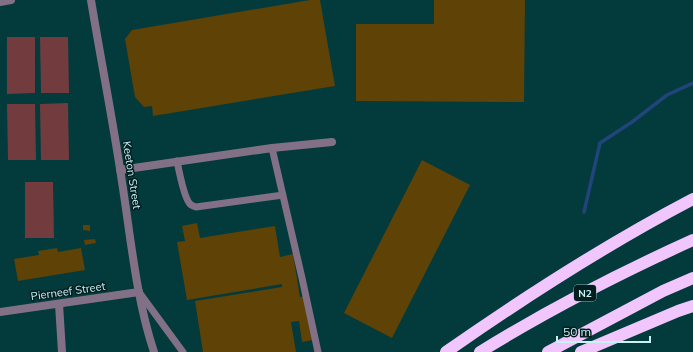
<svg xmlns="http://www.w3.org/2000/svg" width="693" height="352" viewBox="0 0 693 352" font-family="Mulish,sans-serif">
	<rect width="100%" height="100%" fill="#033a3c"/>
	<path fill="#723c3e" d="M7,37H35V93L7,94Z
		M40,37H68L69,93H41Z
		M68,103L69,160H41L40,104Z
		M7,104H35L36,160H8Z
		M25,182H53L54,238H25Z"/>
	<g fill="none" stroke-linecap="round" stroke-linejoin="round">
		<path stroke="#21447a" stroke-width="3.5" d="M584,212L600,143L632,122L667,95L693,83"/>
	</g>
	<path fill="#5f4206" d="M310,0H320L335,86L153,116L152,106L144,107L135,97L125,39L132,30Z
		M434,0H525L524,102L356,101V24H434Z
		M422,160L470,185L392,338L344,313Z
		M197,223L200,238L275,226L280,257L293,254L300,297L305,296L313,340L302,342L299,321L291,322L296,352H203L195,301L282,287V284L187,300L177,242L185,241L182,226Z
		M83,225H90V231L83,230Z
		M95,239L96,243L85,245L84,240Z
		M57,248L58,252L81,248L85,270L18,281L14,259L39,255L38,251Z"/>
	<g fill="none" stroke-linecap="round" stroke-linejoin="round">
		<path stroke="#827186" stroke-width="7" d="M272,148L302,278L318,352
			M177,161C179,171 184,198 190,204C191,205 195,207 196,207L283,195
			M139,292L183,352"/>
		<path stroke="#827186" stroke-width="8" d="M120,170L272,148L332,142
			M59,304L62,352
			M0,312L139,292"/>
		<path stroke="#827186" stroke-width="8" d="M91,0C101,61 113,121 122,182C131,239 136,298 154,352
			M0,2L11,0"/>
		<path stroke="#f1c6fd" stroke-width="12" d="M446,352C526,296 607,244 693,199
			M480,352C548,310 620,273 693,240
			M548,352L663,291L693,278
			M581,352L678,311L693,306"/>
	</g>
	<g text-anchor="middle" dominant-baseline="central" stroke-width="3" stroke-linejoin="round" paint-order="stroke">
		<rect fill="#021e20" stroke="#8cb2b4" stroke-width="1" x="574" y="285" width="22" height="16" rx="3"/>
		<g font-size="10" font-weight="bold" fill="#c7f1f3">
			<text x="585" y="293">N2</text>
		</g>
		<g font-size="11" fill="#c7f1f3" stroke="#021e20">
			<text transform="translate(132 175) rotate(81)">Keeton Street</text>
			<text transform="translate(68 291) rotate(-8)">Pierneef Street</text>
		</g>
	</g>
	<path d="M557 336v6h93v-6" fill="none" stroke="#c7f1f3" stroke-width="2"/>
	<text x="563" y="336" font-size="12" fill="#c7f1f3" stroke="#021e20" stroke-width="3" paint-order="stroke">50 m</text>
</svg>
